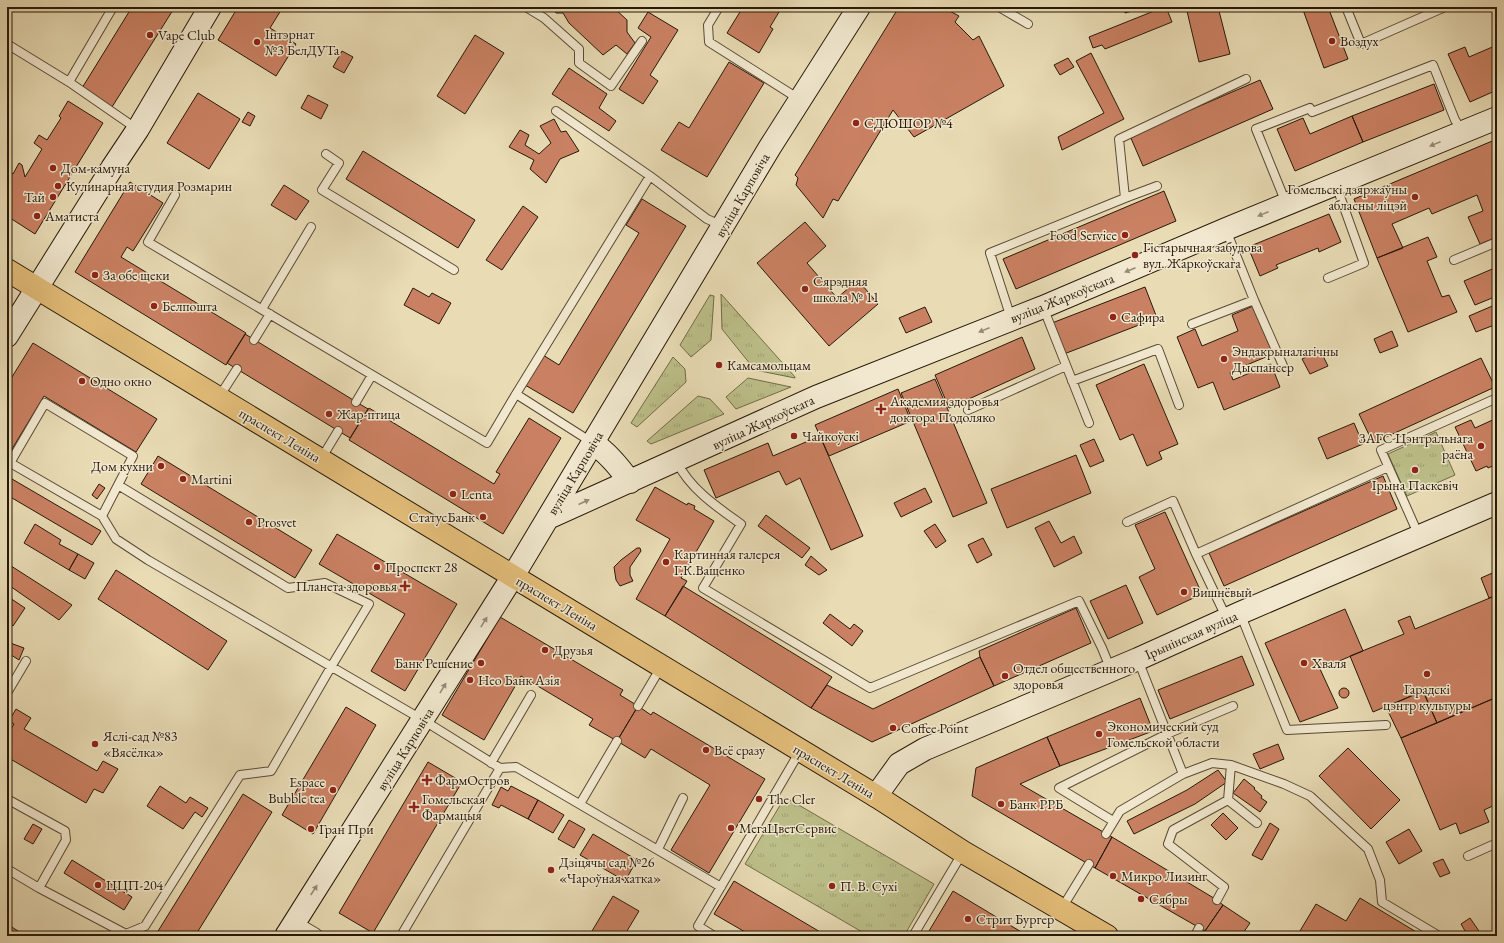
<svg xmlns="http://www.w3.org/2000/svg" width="1504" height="943" viewBox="0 0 1504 943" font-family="'EB Garamond',serif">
	<defs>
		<pattern id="grass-tufts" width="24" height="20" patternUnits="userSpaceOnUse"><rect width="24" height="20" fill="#bcbf89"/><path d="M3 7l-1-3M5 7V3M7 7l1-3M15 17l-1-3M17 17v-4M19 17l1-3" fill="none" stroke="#a2a475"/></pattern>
	</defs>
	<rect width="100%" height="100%" fill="#e9dcb5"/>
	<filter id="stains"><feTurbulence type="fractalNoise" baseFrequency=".005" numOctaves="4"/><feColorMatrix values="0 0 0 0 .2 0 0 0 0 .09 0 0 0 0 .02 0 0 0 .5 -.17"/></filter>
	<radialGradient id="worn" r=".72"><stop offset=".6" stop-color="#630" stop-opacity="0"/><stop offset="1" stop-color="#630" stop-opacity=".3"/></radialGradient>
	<path fill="url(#grass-tufts)" stroke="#726c49" d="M721,294L795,377V378L755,370L722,329Z
		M710,295L714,296L711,340L691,357L680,345Z
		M673,357L685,369L686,382L637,427L631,423Z
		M748,378L791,387L736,409L726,397Z
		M698,396L710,399L724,414L651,444L647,441Z
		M1436,432L1455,475L1407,496L1388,454Z
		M785,797L934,884L904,936H869L745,864Z"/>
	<path fill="#ca8163" stroke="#271909" d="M132,7H168L173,10L112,107L82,88Z
		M238,7H283L270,28L296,44L276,76L218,40Z
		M377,7H386L384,11Z
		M552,7H613L627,20V32L635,43L627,54L616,45L603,55L569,23L563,13H556Z
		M743,7H782L770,27L773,29L759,53L727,33Z
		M899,7H942L959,16L955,22L973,40L979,36L1004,86L914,137L893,110L838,201L833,199L823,218L796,185L798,178L795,175Z
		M1124,7H1147L1125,13Z
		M1164,7H1166L1172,22L1105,49L1102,45L1093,48L1089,37Z
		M1186,7H1218L1230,54L1199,62Z
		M1302,7H1328L1348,59L1324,68Z
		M648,12L678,30L650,75L658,81L643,104L619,89L651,37L638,28Z
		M475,35L504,53L465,114L437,96Z
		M1497,45V90L1470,102L1448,54L1465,47L1469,57Z
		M342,51L353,57L344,73L333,67Z
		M1091,53L1124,119L1062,150L1058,137L1104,113L1076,61Z
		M1068,58L1074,67L1060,75L1054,65Z
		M729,62L764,83L707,177L661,150L679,122L689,128Z
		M569,68L607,94L599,108L616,121L609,131L552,94Z
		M1260,80L1273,109L1143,166L1130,136Z
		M1434,84L1444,110L1363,142L1352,116Z
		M198,93L240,119L209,169L167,143Z
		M308,95L328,105L321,119L301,108Z
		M68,101L103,123L35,234L7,216V170L13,174L19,163L22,165L25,177L42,149L34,143L39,135L47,140L61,118L59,116Z
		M248,112L255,116L250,126L242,122Z
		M1352,116L1363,142L1295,171L1277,129L1303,118L1310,134Z
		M554,119L561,132L566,131L579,151L560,159L546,183L530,169L534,160L509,147L520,130L529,135L525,145L539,154L551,143L540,126Z
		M1497,139V237L1480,244L1468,217L1483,211L1477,195L1432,214L1429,208L1392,224L1403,248L1377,258L1354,199Z
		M363,151L475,220L458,248L346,179Z
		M130,182L163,203L133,251L127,247L121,257L246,333L226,365L75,272Z
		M284,185L309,201L296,220L271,205Z
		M1164,191L1176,221L1016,289L1003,259Z
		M642,199L686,226L573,413L525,385L543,355L559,365L639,233L626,225Z
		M523,206L538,217L502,270L486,260Z
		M1329,214L1341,242L1319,252L1318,248L1276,265L1278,268L1260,276L1248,247Z
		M805,222L826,246L807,263L837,298L858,280L878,304L829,346L757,263Z
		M1428,237L1437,257L1427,261L1442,297L1449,295L1457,312L1408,332L1377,258Z
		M1497,267V296L1475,305L1464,281Z
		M1145,287L1157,318L1064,354L1052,323Z
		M413,288L429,297L432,293L451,303L439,324L404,305Z
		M1497,304V324L1476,332L1469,316Z
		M1253,306L1273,354L1230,372L1233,380L1271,364L1280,387L1224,410L1213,382L1198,388L1177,337L1195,329L1202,346L1238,331L1232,315Z
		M925,307L932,322L906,333L899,318Z
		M1392,331L1398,346L1380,353L1374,339Z
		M245,334L368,409L350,438L227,363Z
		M1022,337L1035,369L949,408L935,375Z
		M33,343L157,419L136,452L44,396L9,454L7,453V385Z
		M1320,350L1328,366L1310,374L1302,359Z
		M1481,358L1495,387L1373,443L1359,414Z
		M1144,364L1178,444L1159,452L1162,459L1147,466L1133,434L1120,440L1096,385Z
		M935,379L987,503L953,517L901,393Z
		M898,389L911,421L829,456L815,425Z
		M369,408L494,484L500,474L496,472L529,418L561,438L503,534L349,440Z
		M1497,418V464L1488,468L1487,466L1476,471L1455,427L1471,420L1475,428Z
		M1354,423L1363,444L1327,459L1318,438Z
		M820,436L863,536L831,550L800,478L786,485L779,471L716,498L704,470L768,443L773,456Z
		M1094,439L1104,461L1090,467L1080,445Z
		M1076,455L1091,493L1007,528L991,489Z
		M158,456L312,550L295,578L141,484Z
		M1383,476L1397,509L1224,586L1209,553Z
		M12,479L101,531L92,545L7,495V487Z
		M99,484L105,488L97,499L92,495Z
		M655,487L687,505L688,503L695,506L694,509L714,521L681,578L687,581L665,616L636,599L670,539L636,520Z
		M925,488L932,502L901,517L894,503Z
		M1165,512L1202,594L1157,615L1139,577L1155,569L1135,525Z
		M766,515L810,548L802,558L758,526Z
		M1049,521L1061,543L1074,536L1082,553L1054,567L1035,528Z
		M35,524L61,540L59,544L78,554L69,570L24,543Z
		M935,524L946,541L936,548L924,531Z
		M337,534L457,604L405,691L371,671L405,614L319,564Z
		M983,538L992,555L977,563L968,545Z
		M637,548H640L641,551L630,567V575L633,581L620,586L616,580L614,567L621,560Z
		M78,554L94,563L85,579L69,570Z
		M811,556L827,570L819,575L805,565Z
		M8,564L72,605L59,620L7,584Z
		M116,570L227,641L208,670L98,599Z
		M1497,571V595L1489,598L1481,578Z
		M1126,585L1143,623L1108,639L1090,601Z
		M683,586L832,677L811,708L665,616Z
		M1497,595V697L1437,723L1423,691L1373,712L1350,656L1404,634L1398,621L1410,616L1415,629Z
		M7,596L25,608L13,626L7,621Z
		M1076,608L1091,643L994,686L980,657L979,651Z
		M1345,609L1363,651L1320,669L1338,708L1300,722L1265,643Z
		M830,614L850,629L854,624L863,631L852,646L823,623Z
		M500,617L623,690L620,695L638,706L617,741L589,725L593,719L521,676L484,740L442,715Z
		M7,640L13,644L24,648L19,660L8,653L7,655Z
		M1242,656L1254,685L1170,719L1158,690Z
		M980,657L994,686L872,742L811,708L827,685L873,709Z
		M1339 693a5 5 0 1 1 10 0a5 5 0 1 1-10 0Z
		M1423,691L1437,723L1401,738L1386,707Z
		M1497,697V804L1484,810L1489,822L1460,834L1456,823L1440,830L1401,738Z
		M1140,698L1153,731L1060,766L1047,737Z
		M638,706L651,715L653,712L765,779L709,873L671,850L710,785L651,749L645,758L617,741Z
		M346,707L376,725L313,834L282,815Z
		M16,709L31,718L24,729L97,771L103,761L118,769L103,793L94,789L86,803L7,757V736L14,724L9,721Z
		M1047,737L1060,766L1020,784L1112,837L1095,868L972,796L976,768Z
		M1278,744L1284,759L1260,769L1253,754Z
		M1348,748L1400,800L1371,829L1319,776Z
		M428,762L462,782L373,933L339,913Z
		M1218,770L1227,782L1195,804L1134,834L1127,821L1187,790Z
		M1244,779L1255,788L1254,789L1262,796L1261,798L1267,802L1260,812L1233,793Z
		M160,786L186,803L190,797L208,808L202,817L195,812L183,829L147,806Z
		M511,786L538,800L528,819L501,805L499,808L492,805L501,787L508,791Z
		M243,794L272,812L195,936H155Z
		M538,800L564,815L553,833L528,819Z
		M1223,813L1238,828L1226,840L1211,825Z
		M569,820L585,829L574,848L558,839Z
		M1270,823L1279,829L1262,860L1252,855Z
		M33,824L42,829L33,844L24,839Z
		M1409,829L1422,851L1399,864L1386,842Z
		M593,834L637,860L625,881L580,855Z
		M1112,837L1217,900L1223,905L1205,931L1095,868Z
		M1443,859L1450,873L1440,877L1433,863Z
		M72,860L132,897L124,910L64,873Z
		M734,881L827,936H752L714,914Z
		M953,891L1028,936H926Z
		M613,896L639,911L624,936H589Z
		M1360,898L1423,936H1297L1316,904L1346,921Z
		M1223,905L1250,923L1241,936H1212L1205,931Z
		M1470,918L1481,934L1478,936H1468L1461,924Z
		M7,924L26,936H7Z"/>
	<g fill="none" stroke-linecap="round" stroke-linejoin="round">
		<defs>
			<path id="lane" d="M526,7L544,18L579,49V63L611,86L642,41
				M719,7L708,25L709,42L799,99
				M999,7L1028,24
				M1346,7L1361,44L1445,7
				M7,44L69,82L137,129
				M69,82L113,7
				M556,111L650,176L707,219L723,226
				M326,154L339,163L322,190L454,270
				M175,195L148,242L487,443L516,394L593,443
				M1125,198L1157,186
				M1286,203L1256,129L1310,108L1312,112L1433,65L1455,120L1463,132
				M1454,260L1497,242
				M1328,278L1364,263L1336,185
				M1254,300L1284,368
				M1043,307L1089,423
				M262,309L311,227
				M1011,318L990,253L1125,198L1119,139L1246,79
				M1192,324L1254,300L1226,230
				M254,340L270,314
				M1072,381L1158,349L1179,405
				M516,394L650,176
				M219,397L237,369
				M356,402L372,375
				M968,410L1066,366
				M321,459L338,431
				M7,461L102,516L116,539L148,560L423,720L500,768L516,767L721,887
				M677,462C690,489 717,507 741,524L703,588L870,688L1079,601L1102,648L1111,670
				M10,463L45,403L133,456L102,516
				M1127,522L1173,501L1196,554
				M1419,536L1381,450L1497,398
				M1240,613L1287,730L1386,725
				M1227,619L1196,554L1388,467
				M1138,660L1183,774L1212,763L1231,765L1284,784L1310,796L1368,849L1380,880L1382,902L1439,936
				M7,693L26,661
				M638,706L661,667
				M491,763L531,695
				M7,799L65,831L66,840L39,888
				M1228,800L1257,823
				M1228,800L1231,765
				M580,804L617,741
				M1113,821L1059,788L1167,734L1233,706
				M1106,834L1120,811L1183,774
				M658,849L683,798
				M1468,856L1497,843
				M7,869L39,888L126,934L145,926L240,775L271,771L331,667L369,604L325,583L288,588L118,485
				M1217,900L1224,887L1168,844L1173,830L1228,800
				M1062,908L1089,864
				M402,934L500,768
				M714,936L698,926L800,751
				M913,936L963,852
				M1195,936L1199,928"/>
			<path id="street" d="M293,923L315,936"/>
			<path id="secondary" d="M7,336L112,168L138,129L210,7
				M593,443C608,453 620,468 630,482
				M548,518L816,397L1043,307L1226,229L1497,118
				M876,796L899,764L925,749L1138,659L1240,613L1497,503
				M286,936L513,576L770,147L859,7"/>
			<path id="primary" d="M7,270L876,796L963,852L1107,936"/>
		</defs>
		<use href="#lane" stroke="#584a34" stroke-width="10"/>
		<use href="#street" stroke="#584a34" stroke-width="17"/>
		<use href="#secondary" stroke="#271909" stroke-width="24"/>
		<use href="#primary" stroke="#271909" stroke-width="24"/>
		<use href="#lane" stroke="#f1e8cf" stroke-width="8"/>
		<use href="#street" stroke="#f1e8cf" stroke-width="15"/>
		<use href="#secondary" stroke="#f1e8cf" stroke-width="22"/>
		<use href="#primary" stroke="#e4be7a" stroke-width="22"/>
	</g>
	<defs><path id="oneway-solid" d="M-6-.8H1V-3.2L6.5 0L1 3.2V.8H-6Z"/></defs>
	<g fill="#968b76">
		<use href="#oneway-solid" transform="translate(1435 144) rotate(158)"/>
		<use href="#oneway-solid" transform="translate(1263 214) rotate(158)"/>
		<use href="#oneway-solid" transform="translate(1130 270) rotate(157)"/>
		<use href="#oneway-solid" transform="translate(984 330) rotate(158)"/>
		<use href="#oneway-solid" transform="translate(584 502) rotate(-24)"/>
		<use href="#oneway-solid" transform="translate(484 622) rotate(-58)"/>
		<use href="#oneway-solid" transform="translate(443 688) rotate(-59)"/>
		<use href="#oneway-solid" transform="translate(314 890) rotate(-57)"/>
	</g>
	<g fill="#8f2418" stroke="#f1e8cf" stroke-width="1.5">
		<circle cx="150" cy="35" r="4"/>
		<circle cx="1332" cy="41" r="4"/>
		<circle cx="257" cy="42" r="4"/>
		<circle cx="856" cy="123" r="4"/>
		<circle cx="53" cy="168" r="4"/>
		<circle cx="58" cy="186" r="4"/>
		<circle cx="53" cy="197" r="4"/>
		<circle cx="1415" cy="197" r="4"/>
		<circle cx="37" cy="216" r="4"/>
		<circle cx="1125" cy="235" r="4"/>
		<circle cx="1135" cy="255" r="4"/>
		<circle cx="95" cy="275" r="4"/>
		<circle cx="805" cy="289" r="4"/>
		<circle cx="154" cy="306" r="4"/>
		<circle cx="1113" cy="317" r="4"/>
		<circle cx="1224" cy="359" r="4"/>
		<circle cx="719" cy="365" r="4"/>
		<circle cx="82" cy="381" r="4"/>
		<path d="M879 403h4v4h4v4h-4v4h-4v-4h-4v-4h4z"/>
		<circle cx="329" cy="414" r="4"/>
		<circle cx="794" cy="436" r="4"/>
		<circle cx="1481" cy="446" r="4"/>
		<circle cx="161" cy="466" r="4"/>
		<circle cx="1415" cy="470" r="4"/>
		<circle cx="183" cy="479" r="4"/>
		<circle cx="453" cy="494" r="4"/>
		<circle cx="483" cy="517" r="4"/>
		<circle cx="249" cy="522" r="4"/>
		<circle cx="666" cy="562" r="4"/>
		<circle cx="377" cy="567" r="4"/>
		<path d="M403 580h4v4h4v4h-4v4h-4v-4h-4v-4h4z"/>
		<circle cx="1184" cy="592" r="4"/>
		<circle cx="545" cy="650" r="4"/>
		<circle cx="481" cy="663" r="4"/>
		<circle cx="1304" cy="663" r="4"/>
		<circle cx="1427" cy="674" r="4"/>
		<circle cx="1005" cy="676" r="4"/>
		<circle cx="470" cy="680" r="4"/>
		<circle cx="893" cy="728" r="4"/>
		<circle cx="1099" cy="734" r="4"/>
		<circle cx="95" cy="744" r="4"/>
		<circle cx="706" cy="750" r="4"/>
		<path d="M425 774h4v4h4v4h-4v4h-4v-4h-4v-4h4z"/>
		<circle cx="333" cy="790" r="4"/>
		<circle cx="759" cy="799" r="4"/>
		<circle cx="1001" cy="804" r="4"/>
		<path d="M412 801h4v4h4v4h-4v4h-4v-4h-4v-4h4z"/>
		<circle cx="731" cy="828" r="4"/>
		<circle cx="311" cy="829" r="4"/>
		<circle cx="551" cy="870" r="4"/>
		<circle cx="1113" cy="876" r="4"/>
		<circle cx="98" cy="885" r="4"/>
		<circle cx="832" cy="886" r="4"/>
		<circle cx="1141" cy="899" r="4"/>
		<circle cx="968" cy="919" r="4"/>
	</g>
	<g text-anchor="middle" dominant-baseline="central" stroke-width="3" stroke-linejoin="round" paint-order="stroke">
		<g font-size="14" fill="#271909" stroke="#f1e8cf" text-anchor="start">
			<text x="265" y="34">Інтэрнат<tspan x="265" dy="16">№3 БелДУТа</tspan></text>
			<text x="158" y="35">Vape Club</text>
			<text x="1340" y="41">Воздух</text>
			<text x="864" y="123">СДЮШОР №4</text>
			<text x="61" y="168">Дом-камуна</text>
			<text x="66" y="186">Кулинарная студия Розмарин</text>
			<text x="1407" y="189" text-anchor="end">Гомельскі дзяржаўны<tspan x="1407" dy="16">абласны ліцэй</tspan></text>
			<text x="45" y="197" text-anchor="end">Тай</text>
			<text x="45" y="216">Аматиста</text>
			<text x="1117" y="235" text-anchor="end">Food Service</text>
			<text x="1143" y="247">Гістарычная забудова<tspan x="1143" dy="16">вул. Жаркоўскага</tspan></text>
			<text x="103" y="275">За обе щеки</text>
			<text x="813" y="281">Сярэдняя<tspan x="813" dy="16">школа № 11</tspan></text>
			<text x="162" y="306">Белпошта</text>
			<text x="1121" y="317">Сафира</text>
			<text x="1232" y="351">Эндакрыналагічны<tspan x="1232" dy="16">Дыспансер</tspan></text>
			<text x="727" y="365">Камсамольцам</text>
			<text x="90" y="381">Одно окно</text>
			<text x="890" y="401">Академия здоровья<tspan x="890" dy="16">доктора Подоляко</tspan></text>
			<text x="337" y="414">Жар-птица</text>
			<text x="802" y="436">Чайкоўскі</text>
			<text x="1473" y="438" text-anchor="end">ЗАГС Цэнтральнага<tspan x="1473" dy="16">раёна</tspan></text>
			<text x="153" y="466" text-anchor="end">Дом кухни</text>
			<text x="191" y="479">Martini</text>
			<text x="1415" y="485" text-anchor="middle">Ірына Паскевіч</text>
			<text x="461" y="494">Lenta</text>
			<text x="475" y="517" text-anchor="end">СтатусБанк</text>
			<text x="257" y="522">Prosvet</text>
			<text x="674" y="554">Картинная галерея<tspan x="674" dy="16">Г.К.Ващенко</tspan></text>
			<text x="385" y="567">Проспект 28</text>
			<text x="397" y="586" text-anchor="end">Планета здоровья</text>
			<text x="1192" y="592">Вишнёвый</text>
			<text x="553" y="650">Друзья</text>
			<text x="473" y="663" text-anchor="end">Банк Решение</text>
			<text x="1312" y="663">Хваля</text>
			<text x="1013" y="668">Отдел общественного<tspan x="1013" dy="16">здоровья</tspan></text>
			<text x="478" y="680">Нео Банк Азія</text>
			<text x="1427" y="689" text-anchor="middle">Гарадскі<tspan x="1427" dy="16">цэнтр культуры</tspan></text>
			<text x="1107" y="726">Экономический суд<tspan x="1107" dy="16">Гомельской области</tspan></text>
			<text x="901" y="728">Coffee Point</text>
			<text x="103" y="736">Яслі-сад №83<tspan x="103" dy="16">«Вясёлка»</tspan></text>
			<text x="714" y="750">Всё сразу</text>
			<text x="435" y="780">ФармОстров</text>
			<text x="325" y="782" text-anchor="end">Espace<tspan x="325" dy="16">Bubble tea</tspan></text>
			<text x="422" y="799">Гомельская<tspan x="422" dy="16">Фармацыя</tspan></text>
			<text x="767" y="799">The Cler</text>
			<text x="1009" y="804">Банк РРБ</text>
			<text x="739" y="828">МегаЦветСервис</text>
			<text x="319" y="829">Гран При</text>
			<text x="559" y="862">Дзіцячы сад №26<tspan x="559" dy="16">«Чароўная хатка»</tspan></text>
			<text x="1121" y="876">Микро Лизинг</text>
			<text x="106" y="885">ЦЦП-204</text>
			<text x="840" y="886">П. В. Сухі</text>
			<text x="1149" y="899">Сябры</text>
			<text x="976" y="919">Стрит Бургер</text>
		</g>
		<g font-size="14" fill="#271909" stroke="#f1e8cf">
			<text transform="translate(742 195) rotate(-60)">вуліца Карповіча</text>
			<text transform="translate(1062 298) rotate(-22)">вуліца Жаркоўскага</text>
			<text transform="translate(763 422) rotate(-25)">вуліца Жаркоўскага</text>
			<text transform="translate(280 435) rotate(31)">праспект Леніна</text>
			<text transform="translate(575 473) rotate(-59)">вуліца Карповіча</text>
			<text transform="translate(557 603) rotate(31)">праспект Леніна</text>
			<text transform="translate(1191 635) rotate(-24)">Ірынінская вуліца</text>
			<text transform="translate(405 749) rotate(-58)">вуліца Карповіча</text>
			<text transform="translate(834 771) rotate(31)">праспект Леніна</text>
		</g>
	</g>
	<rect width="1504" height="943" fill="none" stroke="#e9dcb5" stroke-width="24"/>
	<rect x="8" y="8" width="1488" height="927" fill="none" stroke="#271909" stroke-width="2"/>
	<rect x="12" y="12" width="1480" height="919" fill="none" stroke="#271909"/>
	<rect width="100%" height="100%" filter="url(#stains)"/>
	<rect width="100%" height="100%" fill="url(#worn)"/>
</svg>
